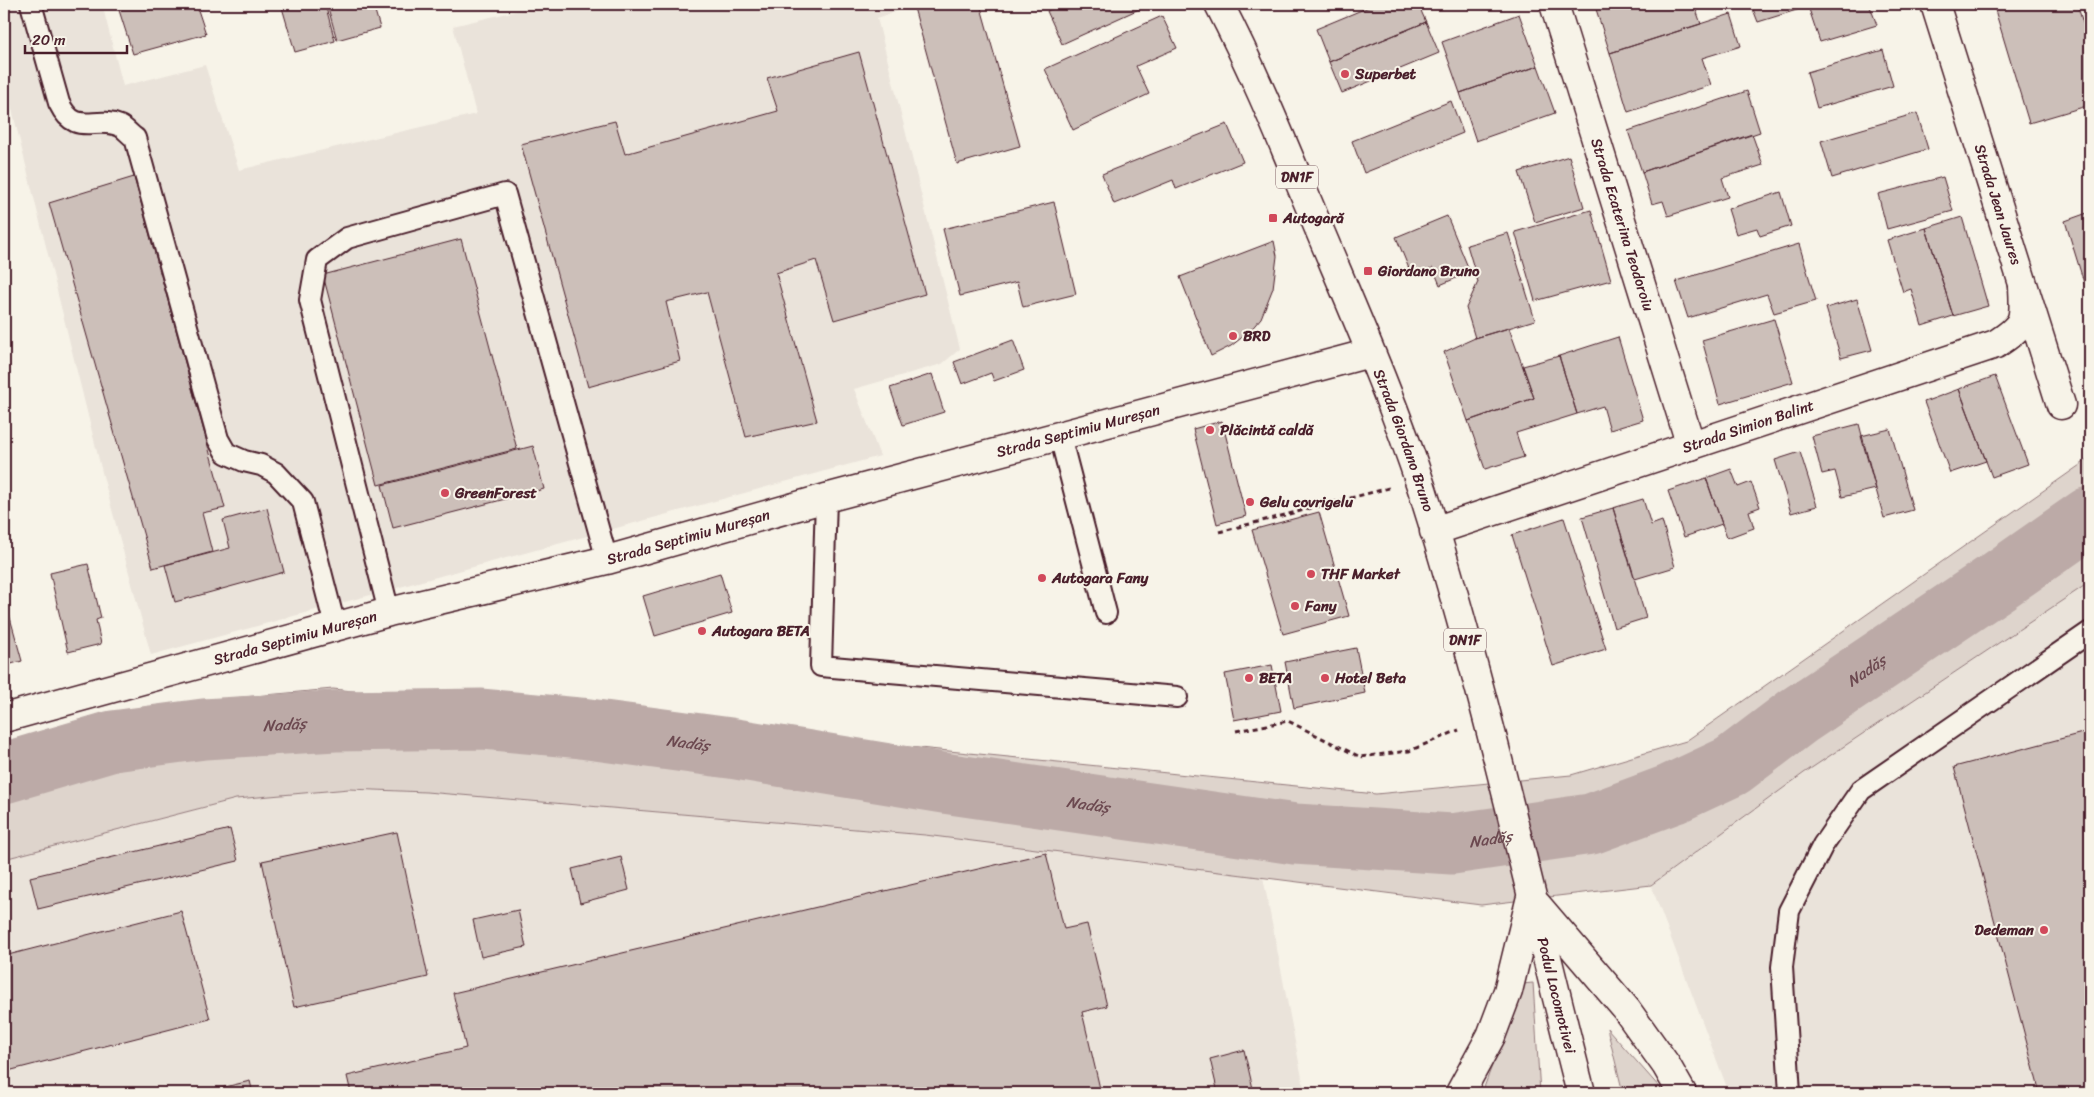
<svg xmlns="http://www.w3.org/2000/svg" width="2094" height="1097" viewBox="0 0 2094 1097" font-family="Sriracha,sans-serif">
	<rect width="100%" height="100%" fill="#f7f3e8"/>
	<filter id="ink" filterUnits="userSpaceOnUse"><feTurbulence type="fractalNoise" baseFrequency=".02" numOctaves="2"/><feDisplacementMap in="SourceGraphic" scale="10" xChannelSelector="R" yChannelSelector="G"/><feConvolveMatrix kernelMatrix="1 2 1 2 8 2 1 2 1" color-interpolation-filters="sRGB"/></filter>
	<g filter="url(#ink)">
		<path fill="#eae3da" d="M4,4H102L123,86L205,65L239,170L476,114L453,26L546,4H920L877,18L960,349L942,364L854,389L880,456L151,655L103,476L4,77Z
			M2090,582V1093H1729L1651,885L1804,773Z
			M349,789L426,792L925,835L1263,877L1305,1093H4V859L236,799Z"/>
		<path fill="#ded4cc" stroke="#947a7c" d="M2090,458V582L1804,773L1651,885L1481,905L925,835L426,792L349,789L236,799L4,859V749L176,703L333,689L1376,794L1571,775L1686,741Z
			M1533,983L1540,1093H1482L1522,984Z
			M1607,1028L1661,1089L1663,1093H1623Z"/>
		<g fill="none" stroke-linecap="round" stroke-linejoin="round">
			<path stroke="#bcaaa7" stroke-width="61" id="s1" d="M4,773L113,741L204,729L335,721L482,719L581,728L730,748L950,784L1295,834L1452,844L1591,824L1672,794L1732,766L1798,716L1997,582L2090,517"/>
		</g>
		<path fill="#ccbfb9" stroke="#4a1f2b" d="M117,4H196L206,34L133,54Z
			M281,4H325L335,41L295,52Z
			M327,4H373L380,28L337,40Z
			M913,4H980L1020,146L957,164Z
			M1063,4H1150L1062,44L1047,11Z
			M1376,4H1418L1426,22L1329,62L1316,29Z
			M1603,4H1694L1701,24L1610,53L1595,6Z
			M1751,4H1816L1758,22Z
			M1816,4H1869L1877,25L1820,42L1808,6Z
			M2017,4H2077L2090,45V105L2029,123L1995,10Z
			M1519,14L1538,66L1460,93L1442,42Z
			M1731,14L1741,46L1702,58L1711,85L1628,112L1610,53Z
			M1162,16L1177,48L1136,66L1149,94L1073,130L1045,69Z
			M1426,22L1439,53L1342,93L1329,62Z
			M1883,50L1893,86L1817,108L1807,72Z
			M859,52L925,294L834,320L816,260L776,273L817,421L746,437L707,292L666,302L680,361L588,387L521,144L615,121L625,154L778,111L767,78Z
			M1538,66L1555,113L1476,141L1460,93Z
			M1747,91L1760,132L1642,172L1628,131Z
			M1451,101L1463,133L1364,173L1352,141Z
			M1917,113L1928,149L1832,178L1821,141Z
			M1227,124L1243,162L1176,189L1173,180L1114,204L1102,174Z
			M1752,134L1763,165L1722,178L1728,197L1668,216L1663,201L1652,204L1642,172Z
			M1569,156L1584,207L1535,222L1519,172Z
			M134,177L225,508L202,513L212,552L153,568L49,203Z
			M1943,177L1953,211L1887,229L1878,194Z
			M1781,192L1791,226L1760,236L1757,228L1736,234L1728,209Z
			M1054,202L1076,294L1023,307L1017,282L960,296L943,229Z
			M1591,210L1611,280L1535,301L1515,232Z
			M2090,212V302L2065,221Z
			M1447,216L1470,272L1440,285L1433,268L1412,276L1396,237Z
			M1962,217L1988,306L1953,316L1926,228Z
			M1926,228L1953,316L1922,326L1911,289L1903,292L1887,240Z
			M1508,233L1535,320L1475,338L1466,308L1478,282L1467,245Z
			M461,239L517,449L378,485L323,275Z
			M1274,241L1277,256L1273,288L1261,318L1249,332L1231,346L1211,356L1180,277Z
			M1799,244L1816,301L1774,313L1767,294L1688,318L1676,281Z
			M1857,299L1872,350L1841,358L1826,308Z
			M1774,319L1793,382L1720,404L1702,340Z
			M1509,328L1534,398L1468,421L1444,352L1475,338Z
			M1618,337L1643,420L1610,430L1603,406L1577,414L1559,356Z
			M1013,340L1024,370L994,381L991,373L962,384L954,362Z
			M1559,356L1577,414L1516,433L1524,457L1485,469L1468,421L1534,398L1523,366Z
			M932,374L944,412L903,425L890,388Z
			M1995,376L2028,464L1992,477L1959,389Z
			M1959,389L1986,461L1950,473L1924,402Z
			M1222,421L1246,516L1217,524L1193,429Z
			M1859,424L1876,489L1842,497L1835,471L1822,474L1812,436Z
			M1890,429L1913,510L1884,518L1861,436Z
			M533,446L544,489L393,528L382,485Z
			M1800,452L1817,506L1791,513L1775,460Z
			M1731,469L1738,487L1751,482L1760,507L1749,511L1754,528L1727,538L1706,478Z
			M1706,478L1722,524L1684,537L1668,491Z
			M1643,499L1651,525L1662,521L1675,567L1635,579L1613,508Z
			M267,508L284,572L175,602L165,565L230,548L223,520Z
			M1613,508L1646,618L1614,628L1582,517Z
			M1319,512L1349,616L1283,634L1252,530Z
			M1564,518L1606,649L1553,666L1512,535Z
			M88,564L101,618L96,620L101,644L68,652L50,573Z
			M720,573L732,613L655,636L643,596Z
			M4,596L22,661L4,666Z
			M1356,648L1365,693L1294,708L1285,662Z
			M1272,665L1281,711L1234,720L1225,674Z
			M2090,731V1093H2040L1954,767Z
			M230,829L238,861L38,909L30,877Z
			M397,832L428,977L294,1007L262,861Z
			M1046,853L1064,929L1087,924L1107,1006L1082,1012L1101,1093H351L347,1076L466,1048L453,993Z
			M621,857L629,890L580,903L572,869Z
			M518,910L526,947L481,957L473,920Z
			M181,911L210,1019L4,1072V956Z
			M1244,1050L1254,1093H1218L1210,1059Z
			M250,1081L253,1093H200Z"/>
		<g fill="none" stroke-linecap="round" stroke-linejoin="round">
			<defs>
				<path id="lane" d="M31,4L59,103C76,138 94,115 120,126C125,128 130,135 135,138L218,439L226,453L244,461L261,465L276,473L303,502L335,626
					M1060,436L1106,613
					M826,498L821,666L1177,697
					M389,612L310,300L317,260L347,238L505,194L607,560
					M1790,1093L1782,967L1789,911L1823,845L1861,790L2090,632"/>
				<g id="street">
					<path id="s2" d="M1554,4L1691,446"/>
					<path id="s3" d="M1935,4L2061,405"/>
					<path id="s4" d="M1434,531L1996,344C2025,325 2025,321 2023,287"/>
					<path id="s5" d="M4,718L389,612L607,560L826,498L1370,353"/>
				</g>
				<g id="primary">
					<path id="s6" d="M1219,4C1258,79 1289,158 1322,236C1357,319 1394,403 1422,489C1485,687 1529,892 1581,1093"/>
					<path d="M1537,905L1626,1009L1666,1065L1682,1093"/>
					<path d="M1460,1093L1491,1036L1508,991L1530,901"/>
				</g>
			</defs>
			<use href="#lane" stroke="#4a1f2b" stroke-width="24"/>
			<use href="#street" stroke="#4a1f2b" stroke-width="31"/>
			<use href="#primary" stroke="#4a1f2b" stroke-width="31"/>
			<path stroke="#4a1f2b" stroke-width="3" stroke-dasharray="5 4" stroke-linecap="butt" d="M1219,532L1389,488
				M1236,731L1288,721L1360,757L1409,751L1459,730"/>
			<use href="#lane" stroke="#f7f3e8" stroke-width="20"/>
			<use href="#street" stroke="#f7f3e8" stroke-width="28"/>
			<use href="#primary" stroke="#f7f3e8" stroke-width="28"/>
		</g>
	</g>
	<g fill="#d1495b" stroke="#f7f3e8" stroke-width="2">
		<circle cx="1345" cy="74" r="5"/>
		<rect x="1268" y="213" width="10" height="10" rx="2.5"/>
		<rect x="1363" y="266" width="10" height="10" rx="2.5"/>
		<circle cx="1233" cy="336" r="5"/>
		<circle cx="1210" cy="430" r="5"/>
		<circle cx="445" cy="493" r="5"/>
		<circle cx="1250" cy="502" r="5"/>
		<circle cx="1311" cy="574" r="5"/>
		<circle cx="1042" cy="578" r="5"/>
		<circle cx="1295" cy="606" r="5"/>
		<circle cx="702" cy="631" r="5"/>
		<circle cx="1249" cy="678" r="5"/>
		<circle cx="1325" cy="678" r="5"/>
		<circle cx="2044" cy="930" r="5"/>
	</g>
	<g text-anchor="middle" dominant-baseline="central" stroke-width="4" stroke-linejoin="round" paint-order="stroke">
		<g fill="#f7f3e8" stroke="#7e5f64" stroke-width="1">
			<rect x="1276" y="165.5" width="42" height="23" rx="4"/>
			<rect x="1444" y="628.5" width="42" height="23" rx="4"/>
		</g>
		<g font-size="14" font-weight="bold" fill="#4a1f2b">
			<text x="1297" y="177">DN1F</text>
			<text x="1465" y="640">DN1F</text>
		</g>
		<g font-size="15" font-weight="bold" fill="#4a1f2b" stroke="#f7f3e8" text-anchor="start">
			<text x="1355" y="74">Superbet</text>
			<text x="1283" y="218">Autogară</text>
			<text x="1378" y="271">Giordano Bruno</text>
			<text x="1243" y="336">BRD</text>
			<text x="1220" y="430">Plăcintă caldă</text>
			<text x="455" y="493">GreenForest</text>
			<text x="1260" y="502">Gelu covrigelu</text>
			<text x="1321" y="574">THF Market</text>
			<text x="1052" y="578">Autogara Fany</text>
			<text x="1305" y="606">Fany</text>
			<text x="712" y="631">Autogara BETA</text>
			<text x="1259" y="678">BETA</text>
			<text x="1335" y="678">Hotel Beta</text>
			<text x="2034" y="930" text-anchor="end">Dedeman</text>
		</g>
		<g font-size="15" fill="#4a1f2b" stroke="#f7f3e8">
			<text stroke="none"><textPath href="#s3" startOffset="210">Strada Jean Jaures</textPath></text>
			<text stroke="none"><textPath href="#s2" startOffset="231">Strada Ecaterina Teodoroiu</textPath></text>
			<text stroke="none"><textPath href="#s4" startOffset="331">Strada Simion Balint</textPath></text>
			<text stroke="none"><textPath href="#s5" startOffset="1112">Strada Septimiu Mureșan</textPath></text>
			<text stroke="none"><textPath href="#s6" startOffset="474">Strada Giordano Bruno</textPath></text>
			<text stroke="none"><textPath href="#s5" startOffset="708">Strada Septimiu Mureșan</textPath></text>
			<text stroke="none"><textPath href="#s5" startOffset="302">Strada Septimiu Mureșan</textPath></text>
			<text stroke="none"><textPath href="#s6" startOffset="1050">Podul Locomotivei</textPath></text>
		</g>
		<g font-size="16" font-style="italic" fill="#6c4950" stroke="#f7f3e8">
			<text stroke="none"><textPath href="#s1" startOffset="1920">Nadăș</textPath></text>
			<text stroke="none"><textPath href="#s1" startOffset="286">Nadăș</textPath></text>
			<text stroke="none"><textPath href="#s1" startOffset="691">Nadăș</textPath></text>
			<text stroke="none"><textPath href="#s1" startOffset="1096">Nadăș</textPath></text>
			<text stroke="none"><textPath href="#s1" startOffset="1501">Nadăș</textPath></text>
		</g>
	</g>
	<rect width="2094" height="1097" fill="none" stroke="#f7f3e8" stroke-width="20"/>
	<rect x="10" y="10" width="2074" height="1077" fill="none" stroke="#4a1f2b" stroke-width="2" filter="url(#ink)"/>
	<path d="M25 45v8h102v-8" fill="none" stroke="#4a1f2b" stroke-width="2.5"/>
	<text x="32" y="45" font-size="15" fill="#4a1f2b" stroke="#f7f3e8" stroke-width="4" paint-order="stroke">20 m</text>
</svg>
